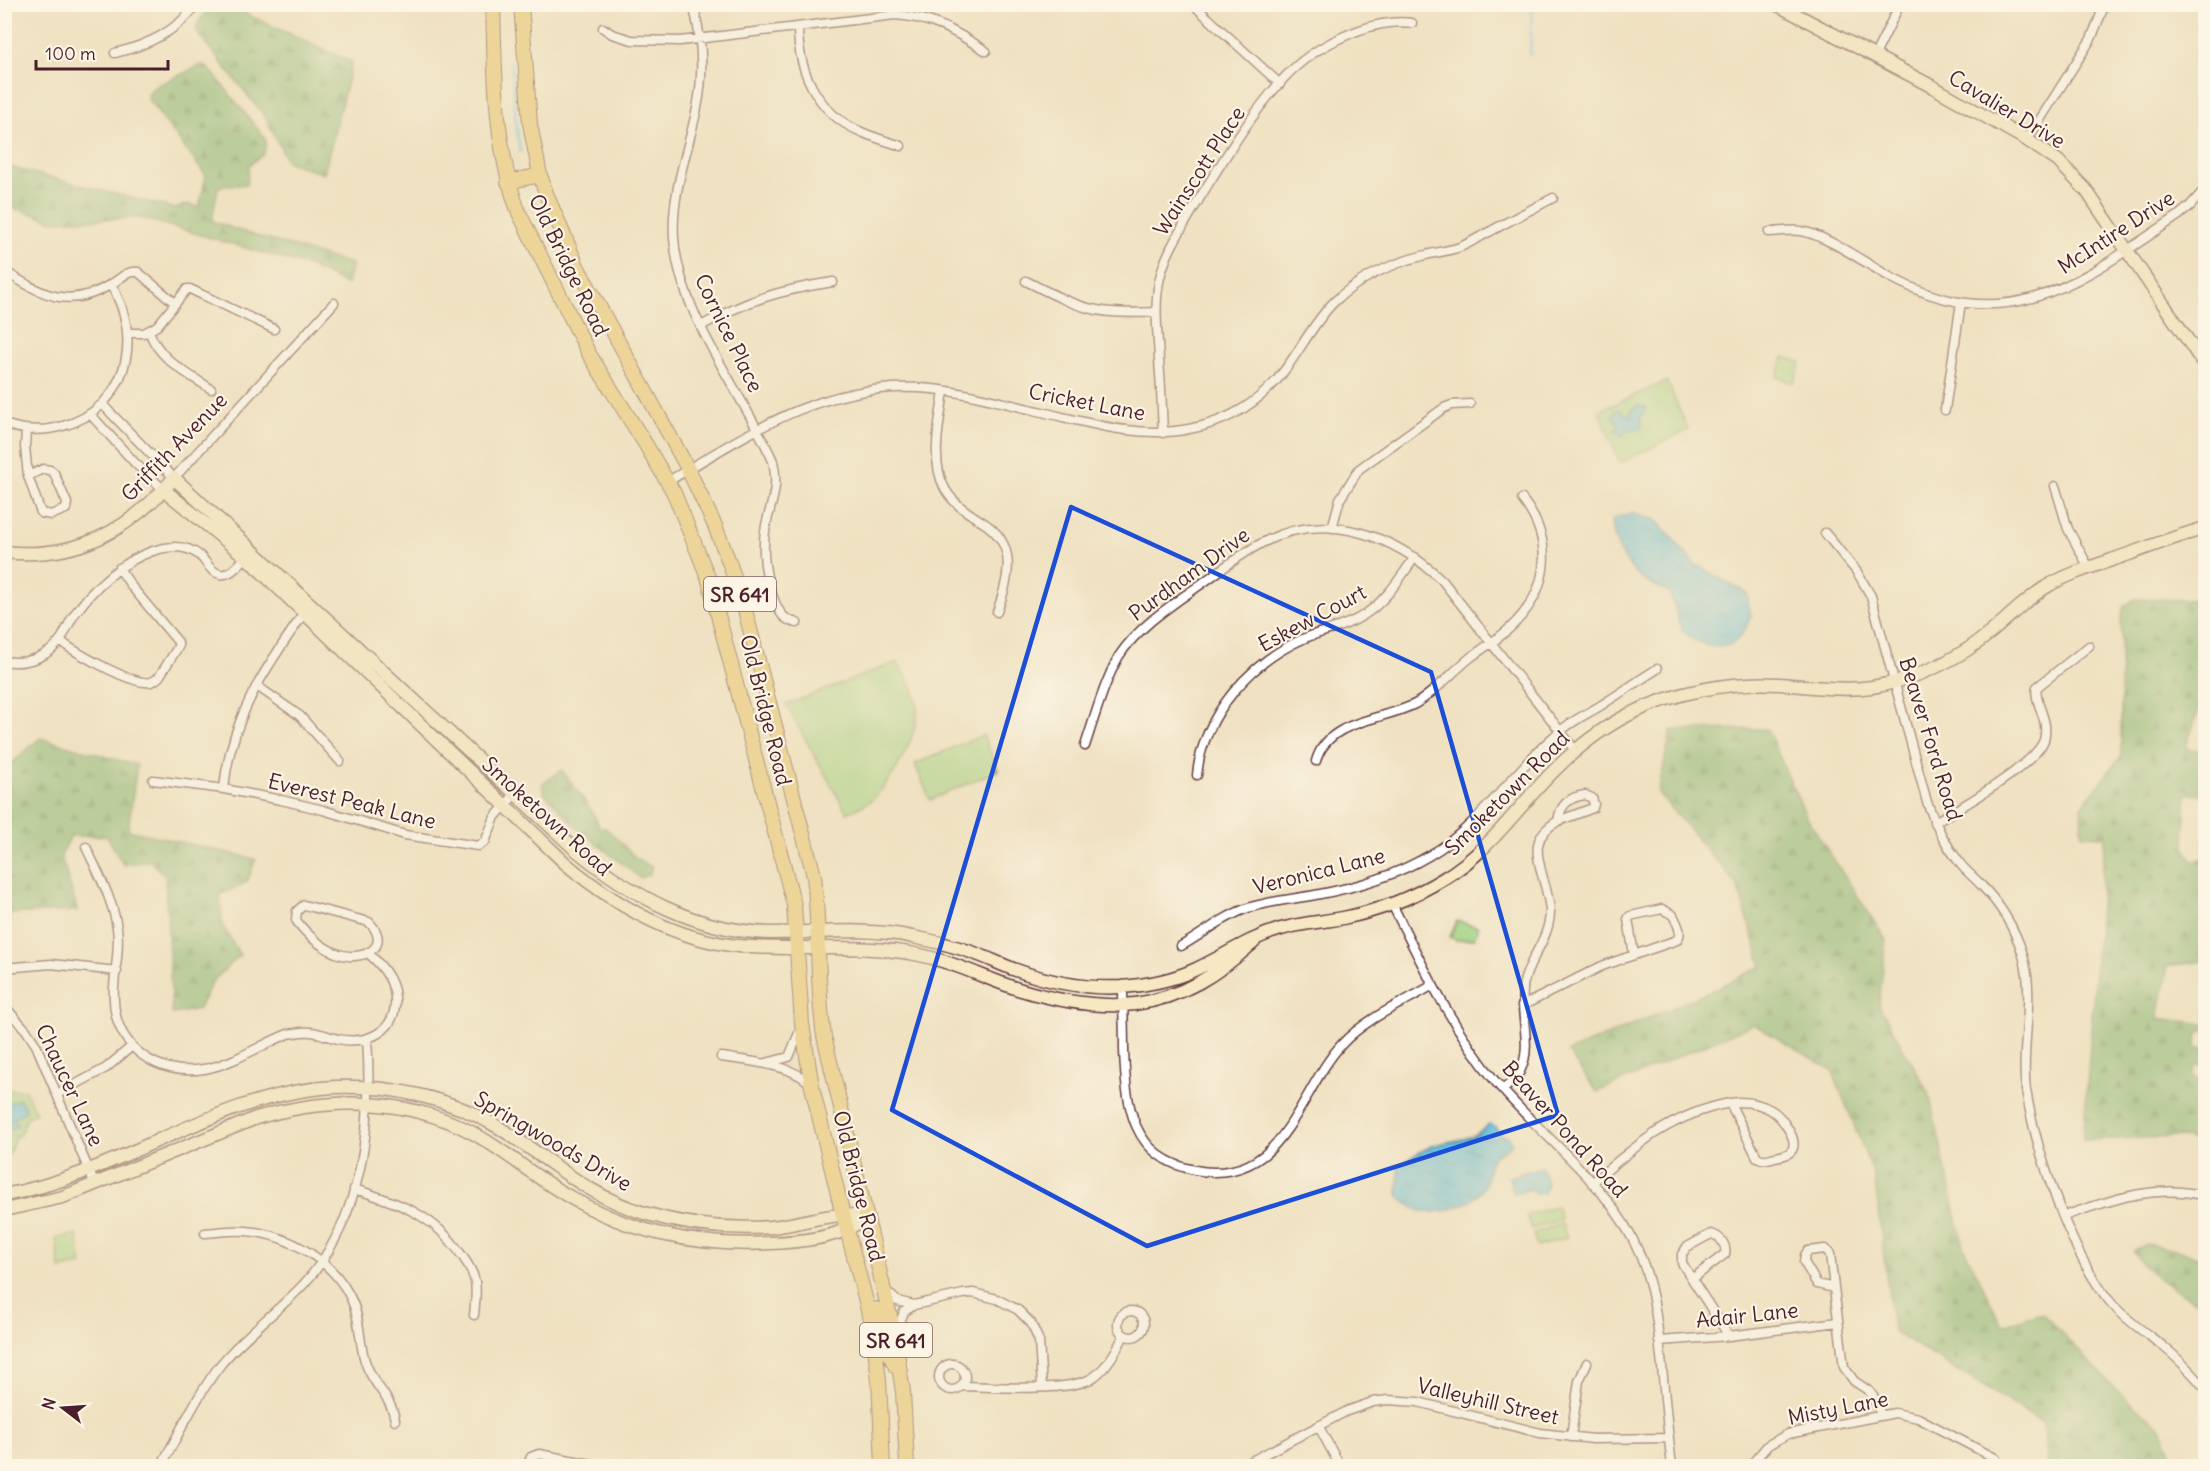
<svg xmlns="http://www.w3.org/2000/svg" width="2210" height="1471" viewBox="0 0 2210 1471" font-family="Delius,sans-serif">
	<defs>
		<pattern id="forest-firs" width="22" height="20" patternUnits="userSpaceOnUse" patternTransform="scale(1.5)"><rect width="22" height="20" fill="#7eb36f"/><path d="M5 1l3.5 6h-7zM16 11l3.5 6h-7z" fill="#69915b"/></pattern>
		<pattern id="water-ripples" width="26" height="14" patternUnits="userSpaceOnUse" patternTransform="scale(1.5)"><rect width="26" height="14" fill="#5ebcdc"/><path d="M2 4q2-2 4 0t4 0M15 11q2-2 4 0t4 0" fill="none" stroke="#5098b3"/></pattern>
	</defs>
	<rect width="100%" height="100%" fill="#fcf5e5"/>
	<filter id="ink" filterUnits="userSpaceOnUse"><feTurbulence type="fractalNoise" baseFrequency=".0167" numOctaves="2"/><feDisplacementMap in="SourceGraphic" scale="12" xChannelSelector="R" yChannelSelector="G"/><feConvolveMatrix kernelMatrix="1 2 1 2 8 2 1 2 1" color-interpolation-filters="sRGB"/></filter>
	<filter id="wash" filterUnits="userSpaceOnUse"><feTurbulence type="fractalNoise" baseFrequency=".008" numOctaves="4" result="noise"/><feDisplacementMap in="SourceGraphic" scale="24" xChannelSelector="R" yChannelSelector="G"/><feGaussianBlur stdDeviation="1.35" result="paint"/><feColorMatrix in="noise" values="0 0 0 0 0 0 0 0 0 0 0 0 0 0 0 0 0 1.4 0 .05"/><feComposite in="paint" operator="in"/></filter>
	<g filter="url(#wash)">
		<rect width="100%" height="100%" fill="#efe1c1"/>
		<path fill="url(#forest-firs)" stroke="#64694d" stroke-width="1.5" d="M213,5H227L352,62L324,174L287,162L266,118L197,33C194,22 206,13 213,5Z
			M201,65L206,66L213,73L265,138C268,156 261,155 249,165L247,184L218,187L212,221L247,233L352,264L347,285L308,266L142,218L53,221L5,205V166L176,209L186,204L199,207L206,176L147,98L150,91L156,86Z
			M2135,599L2205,600V691L2186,748L2205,752V795L2186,794L2184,847L2193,862L2205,857V961L2168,966L2158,1018L2205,1024V1030L2197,1035L2196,1048H2205V1066L2195,1065L2193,1074L2205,1089V1144L2180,1137L2083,1140L2105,836L2082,835L2081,807L2121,756V621L2124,606Z
			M1767,729L1807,818L1886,940L1879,1005L1929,1093L1963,1246L2002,1325L2042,1313L2125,1398L2160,1426L2178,1466H2048L2043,1423L1893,1331L1874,1176L1832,1070L1753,1024L1597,1092L1568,1052L1711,991L1762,966L1737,885L1658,793L1671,730Z
			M40,738L137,765L128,830L256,859L247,882L220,895L223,926L240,955L212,982L199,1009L172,1014L165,876L150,861L123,865L107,836H71L61,856L78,911L8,914L4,904L5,769Z
			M562,770L593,813L600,828H606L636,858L652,867L650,874L640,878L579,830L544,793L542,784Z
			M2147,1244L2185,1252L2205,1260V1306C2179,1291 2149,1278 2133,1251Z"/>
		<path fill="#9ed181" stroke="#747856" stroke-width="1.5" d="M1784,357L1801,362L1794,383L1777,377Z
			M1667,381L1688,430L1620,463L1599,411Z
			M897,662C906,675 914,687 917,704C921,731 894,778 875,797C868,804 856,809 847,813L786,705Z
			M983,735L998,770L930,800L915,764Z
			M1457,921L1478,927L1474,939L1456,940L1450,937Z
			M5,1090H25L36,1113L28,1117L19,1136L16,1135L9,1155L5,1157Z
			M1556,1206L1561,1219L1531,1229L1527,1215Z
			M1562,1224L1567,1237L1537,1247L1533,1233Z
			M77,1235L82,1265L60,1269L56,1238Z"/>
		<path fill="url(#water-ripples)" stroke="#546e84" stroke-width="1.5" d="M1638,405L1646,408L1640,418L1642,423L1641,428L1636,430L1630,428L1622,436L1615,431L1619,424L1613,417L1615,411L1622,410L1627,416Z
			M1633,514L1656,520L1696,565L1747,593L1751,616C1746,627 1741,640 1729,645C1715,651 1688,642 1681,627C1675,616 1677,604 1668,593C1663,587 1652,585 1644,580C1627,569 1613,543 1612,521L1616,517Z
			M4,1099L8,1104L20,1099L26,1111L14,1118L18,1126L5,1132Z
			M1489,1124L1494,1126L1502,1136H1508L1512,1143C1508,1151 1499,1150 1494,1156C1486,1165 1489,1178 1484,1187C1474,1204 1444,1214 1426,1212C1416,1211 1405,1203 1398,1196L1399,1167C1409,1159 1420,1151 1432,1146C1455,1138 1469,1144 1489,1124Z
			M1542,1167L1547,1184L1544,1193L1538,1194L1531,1189L1514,1194L1509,1177Z"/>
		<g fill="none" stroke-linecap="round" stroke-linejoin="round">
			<path stroke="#5ebcdc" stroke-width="3" d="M1530,55L1532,4
				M511,61L517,131L520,151"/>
		</g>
	</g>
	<g filter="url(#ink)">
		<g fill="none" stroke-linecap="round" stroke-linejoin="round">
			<defs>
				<path id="street" d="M693,4C702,38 704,74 697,108C688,151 671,194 674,238C679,315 742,391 773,461C779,487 772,500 766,525C761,550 765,578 775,602C780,614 784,620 797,623
					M1197,8L1280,84
					M798,27C798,70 816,111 857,130C871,137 887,141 901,146
					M603,28L612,34L632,40L680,41L895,15C931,17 957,32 986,51
					M115,53C148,45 176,32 197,4
					M1874,57L1900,4
					M2027,140L2091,39L2105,4
					M1769,232C1780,232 1791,229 1801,231C1826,235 1867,264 1890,277C2010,341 2081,281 2178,216L2190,206L2206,188
					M4,271C43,295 69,311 113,283C121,278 128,270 138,272L175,303
					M1026,281C1079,308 1096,316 1156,312
					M701,326C747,300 780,290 833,282
					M149,331C159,360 187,373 211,389
					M128,333H144L157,326L187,289H190L274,329
					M944,391C940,421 930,458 944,487C952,503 967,512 981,521C1019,544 1009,578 997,612
					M102,404L174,478L334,303
					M1945,410L1961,302
					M90,414L135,463L164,490
					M4,424C24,431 43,432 63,426C127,408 144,338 111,285
					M26,430L25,447L28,476
					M1163,433C1162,408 1161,384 1159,360C1158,334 1154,308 1159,282C1165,251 1185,224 1201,196C1225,157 1254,110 1285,77C1314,46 1370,18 1412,23
					M43,469L50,470L54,473L67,503L66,509L51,515L41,513L28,476Z
					M667,482C748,434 821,383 919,388C960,390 1002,403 1042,412C1090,423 1139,439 1189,429C1229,422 1264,400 1287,367C1303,345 1315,321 1334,302C1359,278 1392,263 1426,255C1437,252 1449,251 1460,247C1470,243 1481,236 1491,231C1511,220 1532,209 1553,198
					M2055,486L2068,529L2089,568
					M1332,528L1340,499L1359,469L1444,408L1452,405L1470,404
					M1825,533L1857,572L1871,596L1927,802C1935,824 1945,844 1959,862C1965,871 1974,877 1981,885C2000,904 2015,929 2023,955C2036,1000 2020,1045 2026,1090C2036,1151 2071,1257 2112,1304C2127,1321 2146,1333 2164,1347C2179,1359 2193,1374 2206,1389
					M60,641C75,652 133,686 151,682C155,681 156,679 159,677L178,647V642L132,587L119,568
					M4,661C26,665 49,657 61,639C67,630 70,619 77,611C90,593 105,578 123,566C144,552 178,537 200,556C207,562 210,572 220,574C231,576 239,564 246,557
					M257,686L300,716L340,761
					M1085,746C1094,719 1105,680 1119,656C1138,627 1170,606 1197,587C1220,571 1241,553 1266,541C1327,510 1395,536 1442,580L1575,750
					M1316,761C1328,719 1382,721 1415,704C1436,692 1452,672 1471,657C1486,646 1502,637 1515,623C1550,587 1554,540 1522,499
					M1197,775C1203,715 1250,662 1305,638C1325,630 1346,627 1364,615C1386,601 1400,578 1415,557
					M153,780L224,789L281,800L323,810L405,835L478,846L485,842L495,817L515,794
					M224,789C230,719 265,668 305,612
					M1585,795L1592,798L1594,804L1593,808L1558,821C1560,805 1569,797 1585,795Z
					M1934,822C1958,810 2036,764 2044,740C2050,718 2033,703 2037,687L2089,646
					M86,847C98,873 113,900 117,928C121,953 112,977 114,1001C116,1048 159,1077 204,1069C231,1065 262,1044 288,1034C296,1033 303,1031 311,1032C321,1033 329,1037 338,1039C363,1044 392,1035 395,1006C397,985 384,967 369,954
					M1392,904C1422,965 1452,1028 1495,1081C1543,1139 1611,1184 1640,1255C1655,1291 1658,1329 1662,1367C1665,1400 1668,1433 1672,1466
					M304,905L369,922C394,948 360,963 336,953C322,948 305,933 296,920L297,911Z
					M1662,909L1673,915C1677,924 1683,932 1677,940L1634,955L1628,919L1630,916Z
					M1181,946C1203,934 1224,916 1248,908C1270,901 1293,899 1315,895C1354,888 1397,875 1430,855C1480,826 1509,776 1551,739C1565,725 1583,716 1600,706C1619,694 1638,681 1657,669
					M4,968L51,964L117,971
					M1123,987C1123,1008 1124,1029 1124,1050C1126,1105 1131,1158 1195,1170C1219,1175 1244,1171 1264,1155C1297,1128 1313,1075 1342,1044C1366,1018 1403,1003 1433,985
					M4,1006L26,1030L36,1045L95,1185
					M1522,1006L1602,966L1634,955
					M721,1057C746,1061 793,1064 810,1084
					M766,1063L789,1057L801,1028
					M1503,1090C1509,1084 1518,1078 1521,1069C1533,1045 1518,1009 1524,982C1530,957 1549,939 1550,913C1550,892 1535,863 1538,845C1540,833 1549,826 1558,821
					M58,1094L106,1068L131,1047
					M1739,1102C1750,1102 1761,1104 1771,1110C1780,1115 1799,1139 1792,1150C1789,1155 1781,1156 1775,1157C1768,1159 1764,1161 1757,1157L1730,1103Z
					M1592,1183C1636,1145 1672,1114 1730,1103
					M354,1189C397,1202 434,1215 460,1253C467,1262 473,1271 475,1282C477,1293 475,1304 474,1315
					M2064,1216C2111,1200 2155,1183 2206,1196
					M205,1233C218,1232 232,1230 246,1231C290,1235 338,1262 354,1306C361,1325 359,1345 366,1364C373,1385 392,1398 395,1420
					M1711,1234C1720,1236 1727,1245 1725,1254L1692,1279L1682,1263V1254L1687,1247Z
					M1825,1249L1830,1254L1834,1288L1817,1284L1804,1262L1805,1255L1808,1251Z
					M1692,1279L1729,1336
					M1834,1288L1844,1367L1854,1381L1869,1391L1875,1399L1881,1415
					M886,1291L897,1301L914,1305
					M1118 1324a13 13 0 1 1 26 0a13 13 0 1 1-26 0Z
					M896,1332L904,1312L914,1305L963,1294L973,1293L997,1299L1018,1310L1031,1323L1039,1341L1042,1387
					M1659,1341L1729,1336L1838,1322
					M939 1377a13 13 0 1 1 26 0a13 13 0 1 1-26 0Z
					M962,1386C991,1386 1074,1394 1095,1376C1108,1366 1117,1350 1124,1335
					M1319,1427L1340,1466
					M1571,1437L1579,1381L1587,1363
					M161,1466C180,1432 197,1395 221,1364C245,1335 277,1312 303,1285C363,1220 373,1123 367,1039
					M527,1466L531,1457L539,1454L602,1466
					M1242,1466L1347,1411L1373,1402L1388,1400L1418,1402L1540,1433L1593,1439L1669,1438
					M1750,1466L1768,1445L1788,1434L1895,1413L1918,1418L1995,1458L2001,1466"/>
				<path id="secondary" d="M1776,4L1933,87L2027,140L2058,161L2086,190L2206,367
					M164,490L246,557L565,863C618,908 681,944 752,947C806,950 861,944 915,954C952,961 984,978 1018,989C1054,1000 1098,1008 1135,1004C1182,998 1219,973 1254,942
					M4,552C76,560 129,531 174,478L575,849C632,896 695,931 770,933C817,933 867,927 913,937C934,941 955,946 974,953C988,958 1002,965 1016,970C1049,982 1087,989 1122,987C1146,985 1169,981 1192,971C1223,957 1247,939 1281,929C1301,923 1322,922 1343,918C1378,911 1412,898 1443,879C1480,857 1505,825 1533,793C1561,761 1592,733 1630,714C1674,692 1730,681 1779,684C1820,687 1854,694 1895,682C1930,672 1962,656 1990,633C2008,618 2025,600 2046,587C2071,572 2101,564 2129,554C2154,545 2180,535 2206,528
					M4,1195C119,1175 217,1093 335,1087C390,1085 451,1098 498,1127C549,1158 585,1195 644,1213C685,1225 728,1230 771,1227C795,1225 819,1216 843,1215C851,1215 859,1216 866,1217
					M4,1210L63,1197L256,1118C317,1100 378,1097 439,1118C487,1134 521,1168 563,1193C628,1233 696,1247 771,1243C794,1242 827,1239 847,1229C854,1226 860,1221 866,1217"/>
				<path id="primary" d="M493,4C495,74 494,147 519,213L589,354L646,445L674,493L708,577L794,905L802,1024L812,1087L843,1215L866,1301L874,1340L879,1380L883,1466
					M521,4L530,124L540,175L547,196L577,266L688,469L715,526L729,562L744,606L814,876C820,929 816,983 824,1036L894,1333L903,1392L907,1466
					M508,182L540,175
					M876,1309L884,1343L896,1367"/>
			</defs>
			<use href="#street" stroke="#633c42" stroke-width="11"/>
			<use href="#secondary" stroke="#633c42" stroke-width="15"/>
			<use href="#primary" stroke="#633c42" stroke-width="16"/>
			<use href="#street" stroke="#fff" stroke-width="8"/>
			<use href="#secondary" stroke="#f7e8c3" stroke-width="12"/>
			<use href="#primary" stroke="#ebc669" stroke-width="14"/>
		</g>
	</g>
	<path d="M0 0H2210V1471H0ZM1071,507L1431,672L1558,1115L1147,1246L892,1110Z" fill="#efe1c1" fill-opacity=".55" fill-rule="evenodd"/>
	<path fill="none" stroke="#1d4ed8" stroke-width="4.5" stroke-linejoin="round" d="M1071,507L1431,672L1558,1115L1147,1246L892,1110Z"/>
	<g text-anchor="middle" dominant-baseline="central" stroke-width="4.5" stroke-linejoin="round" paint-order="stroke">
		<g fill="#fcf5e5" stroke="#7f5f63" stroke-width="1.5">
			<rect x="704" y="577" width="72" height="34" rx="4.5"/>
			<rect x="860" y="1323" width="72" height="34" rx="4.5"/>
		</g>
		<g font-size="20" font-weight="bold" fill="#4a1f2b">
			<text x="740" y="594">SR 641</text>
			<text x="896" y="1340">SR 641</text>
		</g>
		<g font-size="21" fill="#4a1f2b" stroke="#fcf5e5">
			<text transform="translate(2007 109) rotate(31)">Cavalier Drive</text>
			<text transform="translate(1199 171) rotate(-57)">Wainscott Place</text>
			<text transform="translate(2116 232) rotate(-33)">McIntire Drive</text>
			<text transform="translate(569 265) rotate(64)">Old Bridge Road</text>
			<text transform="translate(729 333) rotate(64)">Cornice Place</text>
			<text transform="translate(1087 402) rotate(11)">Cricket Lane</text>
			<text transform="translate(174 447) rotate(-46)">Griffith Avenue</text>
			<text transform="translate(1189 574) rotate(-36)">Purdham Drive</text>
			<text transform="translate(1312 618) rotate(-28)">Eskew Court</text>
			<text transform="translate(766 710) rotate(76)">Old Bridge Road</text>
			<text transform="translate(1931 739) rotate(73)">Beaver Ford Road</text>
			<text transform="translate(1507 793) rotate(-45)">Smoketown Road</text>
			<text transform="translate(352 801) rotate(14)">Everest Peak Lane</text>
			<text transform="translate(547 816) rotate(42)">Smoketown Road</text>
			<text transform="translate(1319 871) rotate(-14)">Veronica Lane</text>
			<text transform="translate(70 1085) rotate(65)">Chaucer Lane</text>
			<text transform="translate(1565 1129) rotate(48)">Beaver Pond Road</text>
			<text transform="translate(553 1141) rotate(30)">Springwoods Drive</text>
			<text transform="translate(859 1186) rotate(76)">Old Bridge Road</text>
			<text transform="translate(1747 1315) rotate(-6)">Adair Lane</text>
			<text transform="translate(1488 1401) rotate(13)">Valleyhill Street</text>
			<text transform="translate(1838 1408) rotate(-11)">Misty Lane</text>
		</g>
	</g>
	<rect width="2210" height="1471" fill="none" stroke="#fcf5e5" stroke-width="24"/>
	<g transform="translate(63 1408) rotate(287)" stroke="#fcf5e5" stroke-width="4.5" paint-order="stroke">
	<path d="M0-4.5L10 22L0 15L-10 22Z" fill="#4a1f2b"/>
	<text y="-9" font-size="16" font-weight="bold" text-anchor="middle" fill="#4a1f2b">N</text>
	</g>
	<path d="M36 60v9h132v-9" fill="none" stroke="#4a1f2b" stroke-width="3"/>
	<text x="45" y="60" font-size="18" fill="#4a1f2b" stroke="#fcf5e5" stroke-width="4.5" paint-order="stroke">100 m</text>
</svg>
